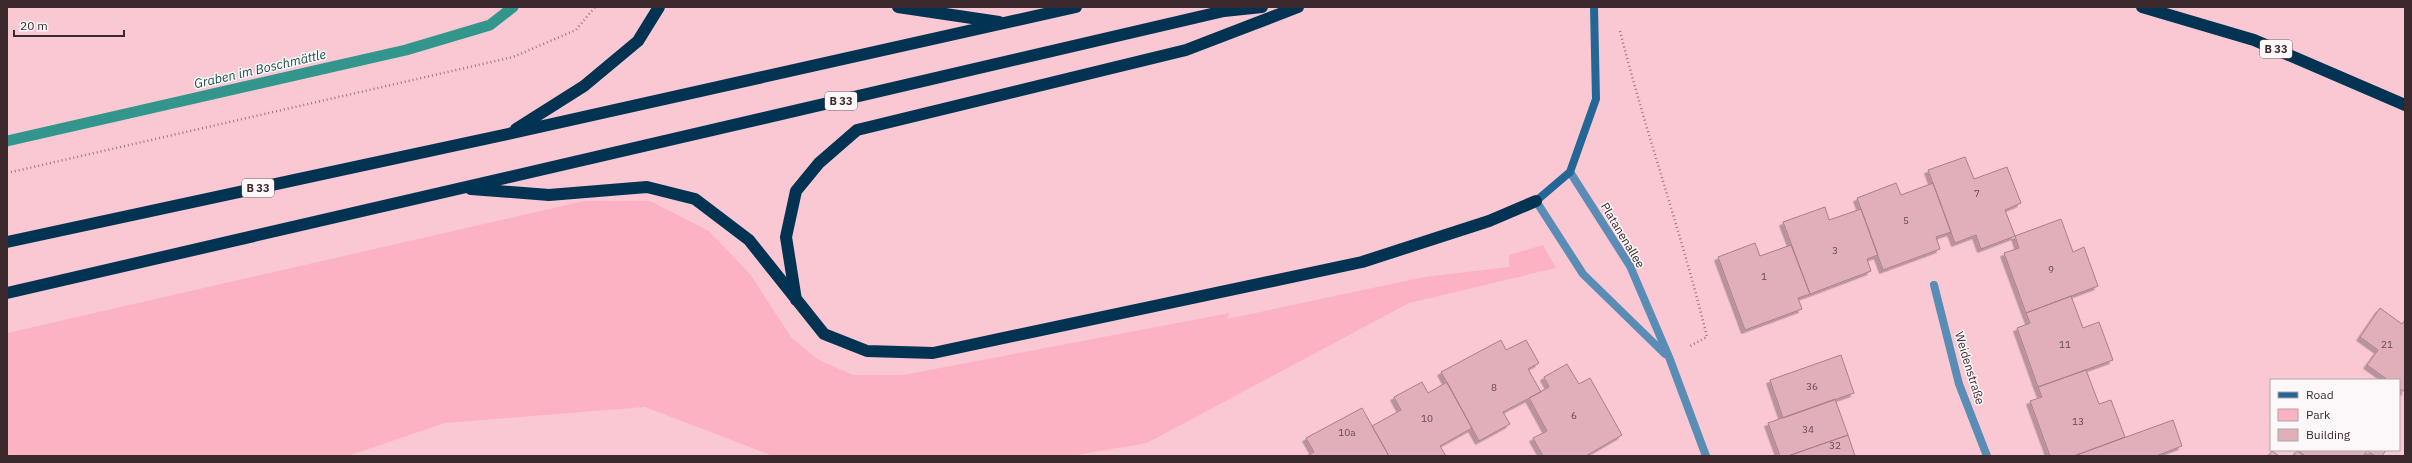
<svg xmlns="http://www.w3.org/2000/svg" width="2412" height="463" viewBox="0 0 2412 463" font-family="'IBM Plex Sans',sans-serif">
	<defs>
		<filter id="shadow"><feDropShadow dx="-3.5" dy="3.5" stdDeviation="0" flood-color="#0004"/></filter>
	</defs>
	<rect width="100%" height="100%" fill="#fac8d3"/>
	<path fill="#fcb2c3" d="M584,201H650L709,231L750,274L791,337L817,359L853,375H903L1230,313L1227,319L1424,277L1509,267V255L1543,245L1556,268L1409,303L1147,443L1071,456H773L645,407L445,423L348,456H7V333Z"/>
	<g fill="none" stroke-linecap="round" stroke-linejoin="round">
		<path stroke="#32968c" stroke-width="11" d="M7,141L406,50L490,25L513,7"/>
	</g>
	<path fill="#e0afba" stroke="#ab7e88" filter="url(#shadow)" d="M1965,157L1974,179L2007,167L2021,203L2005,210L2015,236L1981,249L1976,235L1955,243L1928,170Z
		M1896,183L1901,195L1933,183L1951,232L1936,237L1940,249L1883,270L1857,198Z
		M1825,207L1829,220L1861,209L1878,255L1867,259L1871,271L1810,294L1783,222Z
		M2061,219L2073,252L2084,247L2098,286L2026,313L2004,253L2019,248L2015,236Z
		M1755,243L1760,256L1791,245L1810,294L1798,298L1802,309L1745,330L1718,257Z
		M2071,296L2083,328L2099,322L2113,360L2038,387L2017,328L2030,323L2026,313Z
		M2380,308L2402,324L2405,320V392L2399,388V380H2388L2367,365L2378,350L2360,337Z
		M1501,340L1506,350L1526,340L1539,363L1528,369L1541,392L1503,412L1510,424L1479,441L1441,372Z
		M1841,355L1854,393L1783,418L1770,380Z
		M1567,364L1579,384L1590,378L1622,435L1586,456H1543L1533,438L1547,431L1529,398L1549,387L1544,377Z
		M2086,370L2099,404L2111,400L2125,437L2074,456H2050L2030,401L2042,397L2038,387Z
		M1422,382L1428,393L1447,382L1472,428L1440,446L1446,456H1389L1372,426L1401,410L1394,397Z
		M1835,399L1848,435L1788,456H1780L1768,423Z
		M1362,408L1389,456H1307L1314,452L1306,438Z
		M2173,420L2182,446L2156,456H2074Z
		M1848,435L1855,456H1788Z
		M2297,450H2366L2367,451L2363,456H2305Z
		M2366,450H2386L2382,456H2375Z
		M2272,451L2279,456H2268Z
		M2297,451L2305,456H2293Z"/>
	<g fill="none" stroke-linecap="round" stroke-linejoin="round">
		<path stroke="#98767e" stroke-width="2.5" stroke-dasharray="1 3" stroke-linecap="butt" d="M1620,31C1646,134 1682,234 1707,337L1690,346
			M7,173L513,57L576,30L595,7"/>
		<path stroke="#5a8db5" stroke-width="8" d="M1570,172L1630,266L1669,357L1706,456
			M1536,201L1583,274L1665,354
			M1934,285L1959,384L1987,456"/>
		<path stroke="#246695" stroke-width="8" d="M1536,201L1570,172L1596,99L1594,7"/>
		<path stroke="#023352" stroke-width="12" d="M898,7L999,22
			M2142,7L2254,40L2405,105
			M516,129L584,86L638,41L659,7
			M471,189L549,195L647,187L695,199L749,240L824,334L867,351L933,353L1362,262L1489,221L1536,201
			M7,242L508,134L1076,7
			M7,293C412,198 819,107 1224,11L1262,7
			M796,300L786,237L796,191L819,163L857,130L1186,50L1298,7"/>
	</g>
	<g text-anchor="middle" dominant-baseline="central" stroke-width="3" stroke-linejoin="round" paint-order="stroke">
		<g font-size="10" fill="#654a50">
			<text x="1977" y="193">7</text>
			<text x="1906" y="220">5</text>
			<text x="1835" y="250">3</text>
			<text x="2051" y="269">9</text>
			<text x="1764" y="276">1</text>
			<text x="2065" y="344">11</text>
			<text x="2387" y="344">21</text>
			<text x="1812" y="386">36</text>
			<text x="1494" y="387">8</text>
			<text x="1574" y="415">6</text>
			<text x="1427" y="418">10</text>
			<text x="2078" y="421">13</text>
			<text x="1808" y="429">34</text>
			<text x="1347" y="432">10a</text>
			<text x="1835" y="445">32</text>
		</g>
		<g fill="#fcf7f8" stroke="#76676a" stroke-width="1">
			<rect x="2260" y="40" width="32" height="18" rx="3"/>
			<rect x="825" y="92" width="32" height="18" rx="3"/>
			<rect x="242" y="179" width="32" height="18" rx="3"/>
		</g>
		<g font-size="11" font-weight="bold" fill="#3c292d">
			<text x="2276" y="49">B 33</text>
			<text x="841" y="101">B 33</text>
			<text x="258" y="188">B 33</text>
		</g>
		<g font-size="12" fill="#3c292d" stroke="#fcf7f8">
			<text transform="translate(1623 235) rotate(59)">Platanenallee</text>
			<text transform="translate(1970 368) rotate(73)">Weidenstraße</text>
		</g>
		<g font-size="13" font-style="italic" fill="#16524a" stroke="#fcf7f8">
			<text transform="translate(260 69) rotate(-13)">Graben im Boschmättle</text>
		</g>
	</g>
	<rect width="2412" height="463" fill="none" stroke="#3c292d" stroke-width="16"/>
	<rect x="2270" y="379" width="130" height="72" fill="#fcf7f8" stroke="#afa5a7"/>
	<rect x="2278" y="392" width="20" height="6" fill="#246695" stroke="#afa5a7"/>
	<text x="2306" y="399" font-size="12" fill="#3c292d">Road</text>
	<rect x="2278" y="409" width="20" height="12" fill="#fcb2c3" stroke="#afa5a7"/>
	<text x="2306" y="419" font-size="12" fill="#3c292d">Park</text>
	<rect x="2278" y="429" width="20" height="12" fill="#e0afba" stroke="#afa5a7"/>
	<text x="2306" y="439" font-size="12" fill="#3c292d">Building</text>
	<path d="M14 30v6h110v-6" fill="none" stroke="#3c292d" stroke-width="2"/>
	<text x="20" y="30" font-size="12" fill="#3c292d" stroke="#fcf7f8" stroke-width="3" paint-order="stroke">20 m</text>
</svg>
